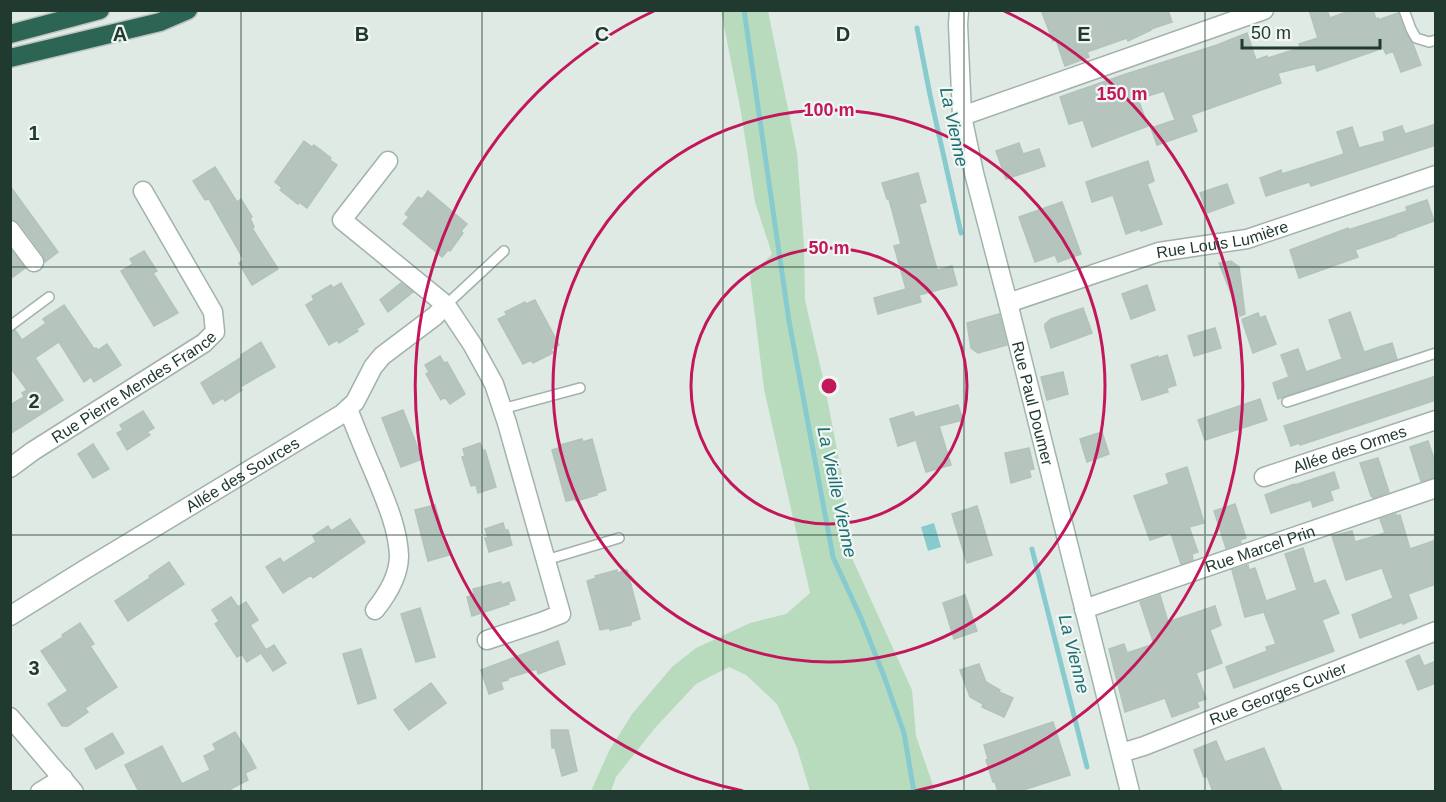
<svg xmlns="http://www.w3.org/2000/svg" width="1446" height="802" viewBox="0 0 1446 802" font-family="Helvetica,sans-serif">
	<rect width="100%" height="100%" fill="#dfeae4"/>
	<path fill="#b8dbbe" d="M721,11H768L797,153L804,247L805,300L825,387L842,476L846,545L912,690L916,736L935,791H810L797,748L777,704L746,675L729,667L696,684L655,728L616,777L611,791H591L609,751L632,714L672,667L696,648L750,623L786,614L810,593L764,389L750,276L772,254L755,202L741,112Z"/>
	<path fill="#88cbcf" d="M934,523L941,547L928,551L921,527Z"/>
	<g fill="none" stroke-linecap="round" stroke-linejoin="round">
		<path stroke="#88cbcf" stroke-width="5" d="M744,10L789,321L833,557L861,618L885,679L904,733L914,792
			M917,28L930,95L961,233
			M1032,549L1087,767"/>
	</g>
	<path fill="#b5c5bd" stroke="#b2c3ba" stroke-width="1.5" d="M1041,10H1168L1172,22L1151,29V30L1128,41L1127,38L1087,52L1089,57L1065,66L1056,40L1053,41Z
		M1309,10H1327L1330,18L1352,10H1373L1376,19L1378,18V20L1398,13L1405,32L1413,44L1421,65L1401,72L1393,51L1386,54L1383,48L1317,71L1315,64L1278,73L1281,83L1191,115L1197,131L1157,145L1151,128L1175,120L1164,91L1138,99L1148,126L1092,147L1083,120L1069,124L1060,97L1123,75L1217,45L1247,33L1256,60L1267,56L1268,58L1300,48L1299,44L1318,38Z
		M1436,124V145L1311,186L1309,182L1266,196L1260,178L1281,170L1282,174L1344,154L1337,132L1352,127L1359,148L1385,141L1383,132L1402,126L1405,134Z
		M304,141L312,147L314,145L331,158L330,160L337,165L307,208L299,202L298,204L280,190L282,188L275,182Z
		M1019,143L1023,154L1039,149L1045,166L1006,179L996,151Z
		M1148,161L1154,181L1147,184L1162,224L1141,231L1140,229L1126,234L1113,195L1092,202L1086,182Z
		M215,167L237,202L241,199L252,217L250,218L254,227L252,228L278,269L252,285L239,263L244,260L209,199L205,200L193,181Z
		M918,173L926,202L919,204L937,270L952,266L957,285L919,295L921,302L878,314L874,298L906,289L894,246L901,244L889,199H887L882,183Z
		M1227,184L1234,203L1207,213L1200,193Z
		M10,186L58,252L45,262L43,255L19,223L15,220L10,219Z
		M428,191L467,224L461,231L463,233L450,251L448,250L442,257L403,224L409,217L405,214L418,197L422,199Z
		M1427,200L1434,221L1395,235L1396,236L1355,250L1358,257L1299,278L1290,250L1348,228V230L1407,211L1406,207Z
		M1062,202L1081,254L1058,262L1055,255L1035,262L1019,217Z
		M10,249L25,268L10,279Z
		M144,251L157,271L153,273L178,313L154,326L121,271L133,264L130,259Z
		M1231,261L1239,267L1245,314L1240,316L1219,263Z
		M341,283L364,324L356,329L358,331L339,343L337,340L329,345L306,305L314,300L312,296L331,285L333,288Z
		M401,283L413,292L388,312L380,300Z
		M1147,285L1155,310L1131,319L1122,294Z
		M535,300L559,345L551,349L553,353L533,363L531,360L523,364L498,319L507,315L505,312L525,302L526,304Z
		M64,305L94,349L96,348L98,350L107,344L121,365L94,382L91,377L84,382L59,342L35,358L63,400L10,434V405L24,397L22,393L27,390L10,367V333L15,330L22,340L46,323L43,319Z
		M1083,308L1092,333L1051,348L1045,328V324L1051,319Z
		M1350,312L1364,352L1392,343L1397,359L1278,399L1273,383L1289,377L1281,355L1298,349L1306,372L1342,359L1329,320Z
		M1258,313L1260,318L1265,316L1276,344L1253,353L1242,320L1243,319Z
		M999,314L1007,345L978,353L971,348L967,323Z
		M1215,328L1221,348L1194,356L1188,336Z
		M261,342L275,367L240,387L242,390L225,401L223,398L213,404L201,383L242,357L241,355Z
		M1167,355L1176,385L1167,388L1168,392L1142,400L1131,365L1158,356V358Z
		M440,356L444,363L447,362L465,394L450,404L445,397L441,400L426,374L429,372L425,365Z
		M1063,372L1068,394L1047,400L1041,377Z
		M1436,376V400L1300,445L1299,443L1291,446L1284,426Z
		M1260,399L1267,420L1205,440L1198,420Z
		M958,405L963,420L939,426L951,465L926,472L916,440L898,446L890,419L913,412L915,417Z
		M403,410L422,459L401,467L382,418Z
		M143,411L154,428L147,432L150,435L127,450L117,433L123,430L120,425Z
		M1102,432L1109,454L1087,462L1080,439Z
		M582,439L583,442L592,439L606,490L597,493V495L576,501L575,499L566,501L552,450L561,447L560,445Z
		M1428,441L1436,464V477L1421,481L1410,447Z
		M480,443L483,451L485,450L496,487L478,493L476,485L471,486L462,457L465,456L463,449Z
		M93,444L109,469L93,478L78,454Z
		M1029,448L1034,469L1029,470L1031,477L1011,483L1005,453Z
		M1378,458L1389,492L1373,498L1372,496H1371L1360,463Z
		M1187,467L1204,523L1189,527L1198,552L1192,554L1193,560L1181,564L1171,533L1150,540L1134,496L1169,484L1166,474Z
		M1334,472L1339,488L1330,491L1333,500L1313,507L1311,500L1271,513L1265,495L1294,484L1295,485Z
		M1235,504L1246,538L1240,540L1241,543L1226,548L1214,511Z
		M435,505L449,555L428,561L415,510Z
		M977,506L992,555L967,563L952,514Z
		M1396,514L1397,516L1400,515L1410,549L1436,540V584L1408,594L1417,618L1403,624V622L1360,638L1352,615L1393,598L1382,568L1346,580L1332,536L1352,531L1355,542L1385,533L1380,519Z
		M350,519L365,542L313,578L311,575L283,593L266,567L280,558L283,563L316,542L313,536L328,526L331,531Z
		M503,523L505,530H508L512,545L489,552L485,538L488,537L485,529Z
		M1303,548L1314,584L1325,580L1339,613L1322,620L1334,651L1234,688L1226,667L1267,651L1266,647L1276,644L1264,612L1245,617L1232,570L1248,565L1249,570L1255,568L1266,601L1297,590L1285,554Z
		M169,562L184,584L128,621L115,601L150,578L149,576Z
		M617,570V573L627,570L640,619L631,622V625L610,630V628L600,630L587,581L596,578L595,576Z
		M501,582V585L509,582L515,600L508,602L509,604L472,616L467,597L474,595L473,589Z
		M965,595L977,631L954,639L943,603Z
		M1160,595L1168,622L1215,606L1221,625L1210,630L1222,663L1196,673L1206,699L1197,702L1199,707L1172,717L1165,698L1125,712L1109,649L1124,644L1127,653L1154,644L1140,602Z
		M231,597L238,607L246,602L258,620L250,625L266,650L274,645L286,663L273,671L261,653L247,662L242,654L237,657L215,624L219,621L212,610Z
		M420,608L435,657L416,662L401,614Z
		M80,623L94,644L90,646L117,687L85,708L88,712L68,726H62L48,704L68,691L41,651L63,637L62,635Z
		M558,641L565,664L538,674L537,669L508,678V680L501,682L503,689L489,694L481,670Z
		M361,649L376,698L358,704L343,654Z
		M1419,655L1424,666L1436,661V683L1418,690L1406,661Z
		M979,664L986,682L1000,690L999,692L1013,698L1004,717L982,707L983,704L970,697L960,670Z
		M431,683L446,703L409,730L394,710Z
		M1053,722L1070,775L1017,792H998L995,782H993L986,760L988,759L984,745Z
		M551,730H568L577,771L562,776L555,748H552Z
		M235,732L250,756L256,768L245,773L248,780L225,792H139L125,765L162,746L182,784L210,770L204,756L216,750L213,744Z
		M112,733L124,753L96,769L85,749Z
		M1216,741L1225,762L1264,748L1282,791L1213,792L1207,776L1204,777L1194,750Z"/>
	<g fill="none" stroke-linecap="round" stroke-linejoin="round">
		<defs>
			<path id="lane" d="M1404,10L1411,29L1416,38L1429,42L1436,40
				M446,305L504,251
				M10,326L49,297
				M1287,402L1436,353
				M502,409L580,388
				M546,560L619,538"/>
			<g id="street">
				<path d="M962,116L1264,10"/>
				<path d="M388,161L342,220L446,305L472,344L494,384L507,423L561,614L541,622L487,640"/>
				<path d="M10,230L34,262"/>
				<path id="s1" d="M1008,303L1159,252L1247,239L1436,175"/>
				<path d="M348,409C357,432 366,454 376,477C386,502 398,528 399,556C399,576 387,595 375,610"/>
				<path id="s2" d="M10,468L33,451L204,343L215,332L213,312L143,191"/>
				<path id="s3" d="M1264,477L1436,420"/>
				<path id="s4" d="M1084,609L1436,488"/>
				<path id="s5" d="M10,616L84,570L342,414L355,402L373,367L382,356L435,316L446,305"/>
				<path d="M10,717L74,792"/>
				<path id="s6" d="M1121,753L1144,746L1436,631"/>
				<path d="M40,792L63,778"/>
			</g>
			<g id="secondary">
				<path id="s7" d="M959,10L958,24L962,116L974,173L1008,303L1130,792"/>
			</g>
			<path id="highway" d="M10,34L100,10
				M10,58L160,22L188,10"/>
		</defs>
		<use href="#lane" stroke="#a2b2aa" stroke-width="12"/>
		<use href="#street" stroke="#a2b2aa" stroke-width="21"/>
		<use href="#secondary" stroke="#9fb6ab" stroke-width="21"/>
		<use href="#highway" stroke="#bcc4c1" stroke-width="21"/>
		<use href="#lane" stroke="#fff" stroke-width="9"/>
		<use href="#street" stroke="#fff" stroke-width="18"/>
		<use href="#secondary" stroke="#fff" stroke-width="18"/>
		<use href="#highway" stroke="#2d6554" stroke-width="18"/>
	</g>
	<path fill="none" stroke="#213a30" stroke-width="1.5" stroke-opacity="0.55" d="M241,10V792M482,10V792M723,10V792M964,10V792M1205,10V792M10,267H1436M10,535H1436"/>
	<g fill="none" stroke="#c2185b" stroke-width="3">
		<circle cx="829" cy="386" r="138"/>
		<circle cx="829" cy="386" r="276"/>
		<path d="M743 791A414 414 0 0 1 654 11M1004 11A414 414 0 0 1 915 791"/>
	</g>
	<g text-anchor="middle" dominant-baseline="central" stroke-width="4.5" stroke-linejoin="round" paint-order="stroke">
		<g font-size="16" fill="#213a30" stroke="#f0f7f2">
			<text stroke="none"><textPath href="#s1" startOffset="224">Rue Louis Lumière</textPath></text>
			<text stroke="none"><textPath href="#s2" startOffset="148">Rue Pierre Mendes France</textPath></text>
			<text stroke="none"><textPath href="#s7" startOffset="402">Rue Paul Doumer</textPath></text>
			<text stroke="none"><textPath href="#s3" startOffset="90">Allée des Ormes</textPath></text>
			<text stroke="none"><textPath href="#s5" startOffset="272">Allée des Sources</textPath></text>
			<text stroke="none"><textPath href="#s4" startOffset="186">Rue Marcel Prin</textPath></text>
			<text stroke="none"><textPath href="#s6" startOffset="168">Rue Georges Cuvier</textPath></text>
		</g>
		<g font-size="18" font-style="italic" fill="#1d6e74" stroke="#f0f7f2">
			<text transform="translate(954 127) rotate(78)">La Vienne</text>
			<text transform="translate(837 492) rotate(78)">La Vieille Vienne</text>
			<text transform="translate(1074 654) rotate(76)">La Vienne</text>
		</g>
	</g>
	<g font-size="20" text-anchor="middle" font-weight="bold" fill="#213a30" stroke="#f0f7f2" stroke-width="4.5" stroke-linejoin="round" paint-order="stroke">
		<text x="120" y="41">A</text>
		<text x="362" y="41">B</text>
		<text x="602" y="41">C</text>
		<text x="843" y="41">D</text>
		<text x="1084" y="41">E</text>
		<text x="34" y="140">1</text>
		<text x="34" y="408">2</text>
		<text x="34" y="675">3</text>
	</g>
	<circle cx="829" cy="386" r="9" fill="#c2185b" stroke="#f0f7f2" stroke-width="3"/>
	<g font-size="18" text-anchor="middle" font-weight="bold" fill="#c2185b" stroke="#f0f7f2" stroke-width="4.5" stroke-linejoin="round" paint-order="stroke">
		<text x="1122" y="100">150 m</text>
		<text x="829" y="116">100 m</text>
		<text x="829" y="254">50 m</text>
	</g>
	<rect width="1446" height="802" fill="none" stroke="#213a30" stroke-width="24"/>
	<path d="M1242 39v9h138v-9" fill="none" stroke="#213a30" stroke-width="3"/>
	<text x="1251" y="39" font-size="18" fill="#213a30" stroke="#f0f7f2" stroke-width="4.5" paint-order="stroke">50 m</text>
</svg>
